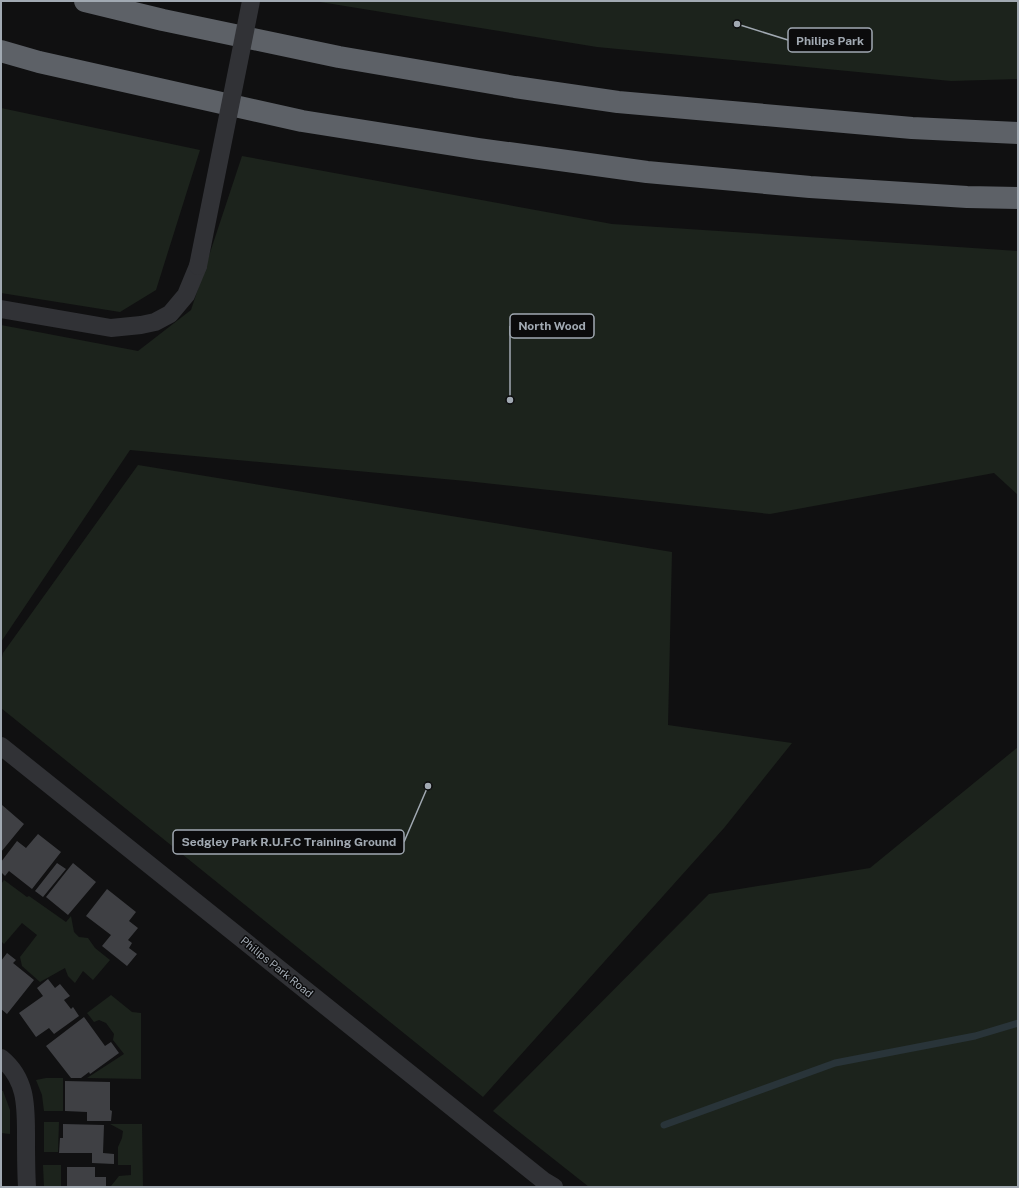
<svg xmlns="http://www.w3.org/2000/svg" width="1019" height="1188" viewBox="0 0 1019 1188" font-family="'Public Sans',sans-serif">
	<rect width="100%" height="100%" fill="#101011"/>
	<path fill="#1c231c" d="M314,1H1018V79L951,81L597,47Z
		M1,108L200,150L156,290L120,312L1,293Z
		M242,156L612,224L1018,251V495L994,473L770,514L466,481L130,450L1,642V325L138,351L191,310Z
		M138,465L672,552L668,725L792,743L724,828L483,1097L1,708V662L3,653Z
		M1018,747V1187H589L493,1111L709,894L870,868Z
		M4,880L27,897L29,896L66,922L71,916L74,932L79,937L88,938L95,948L110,960L93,980L83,971L75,983L68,976L65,968L40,982L22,966L20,957L37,935L22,923L4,944L1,941V884Z
		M111,995L132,1012L141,1013V1079L87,1078L124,1054L113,1040L114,1034L106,1023L99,1020L94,1022L87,1013Z
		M46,1078H63V1111H44L42,1095L36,1080Z
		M1,1091H3L10,1110V1134L1,1133Z
		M44,1122H59L58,1152H44Z
		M110,1124H142L143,1187L111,1186L119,1176L131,1175V1165H118V1147L122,1138L123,1131Z
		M43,1165H61V1187H44Z"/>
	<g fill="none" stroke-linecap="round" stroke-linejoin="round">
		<path stroke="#293439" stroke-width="7" d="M664,1125L835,1063L975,1036L1018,1023"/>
	</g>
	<path fill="#3f4044" d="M2,805L24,824L1,852V806Z
		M38,834L61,852L32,889L9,871L5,876L1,872V862L17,841L26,848Z
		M57,863L66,869L43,897L35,891Z
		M73,863L96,882L68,915L46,897Z
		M107,889L136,912L129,921L138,928L128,940L132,943L129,948L137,954L127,966L102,946L111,935L86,916Z
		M7,953L16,960L13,963L34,980L7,1014L1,1009V961Z
		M48,979L55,988L60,984L70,996L64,1000L71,1009L73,1007L79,1016L54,1034L49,1028L36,1037L19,1013L43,996L37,988Z
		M84,1017L105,1046L111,1042L119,1053L90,1074L89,1072L81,1078H71L46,1046Z
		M65,1081L110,1082V1110L112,1111L111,1121H87V1112L65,1111Z
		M63,1124L104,1125L103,1153L114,1154V1164L92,1163V1153H59L60,1138H63Z
		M67,1167H95V1177H106V1187H67Z"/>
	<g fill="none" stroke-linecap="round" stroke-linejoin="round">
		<path stroke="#313236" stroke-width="18" d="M1,309L111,328L141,325L155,322L170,314L186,295L198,266
			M1,746L544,1181L554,1187
			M1,1058C27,1079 26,1107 26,1137C26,1154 26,1170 27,1187"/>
		<path stroke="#5d6167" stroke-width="22" d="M85,1L163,20L339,57L515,87L618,102L912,128L1018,133
			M1,51L39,62L302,121L479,149L647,172L810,187L967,197L1018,198"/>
		<path stroke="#313236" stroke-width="18" d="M198,266L251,1"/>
	</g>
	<g text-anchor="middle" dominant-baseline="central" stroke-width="3" stroke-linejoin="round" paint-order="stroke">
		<g font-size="11" fill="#a1a9b2" stroke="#0b0b0c">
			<text transform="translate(277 967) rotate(39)">Philips Park Road</text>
		</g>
	</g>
	<path fill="none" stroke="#a1a9b2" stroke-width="1.5" d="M737 24L788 40M510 400L510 326M428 786L404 842"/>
	<g fill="#a1a9b2" stroke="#0b0b0c" stroke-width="1.5">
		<circle cx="737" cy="24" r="4"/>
		<circle cx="510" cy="400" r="4"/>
		<circle cx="428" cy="786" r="4"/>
	</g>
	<g fill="#0b0b0c" stroke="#a1a9b2" stroke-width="1.5">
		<rect x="788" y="28" width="84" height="24" rx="4"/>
		<rect x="510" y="314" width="84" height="24" rx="4"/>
		<rect x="173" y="830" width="231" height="24" rx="4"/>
	</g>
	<g font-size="12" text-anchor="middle" font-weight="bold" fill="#a1a9b2">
		<text x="830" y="45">Philips Park</text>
		<text x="552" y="330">North Wood</text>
		<text x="289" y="846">Sedgley Park R.U.F.C Training Ground</text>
	</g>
	<rect width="1019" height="1188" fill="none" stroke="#a1a9b2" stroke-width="4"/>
</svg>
